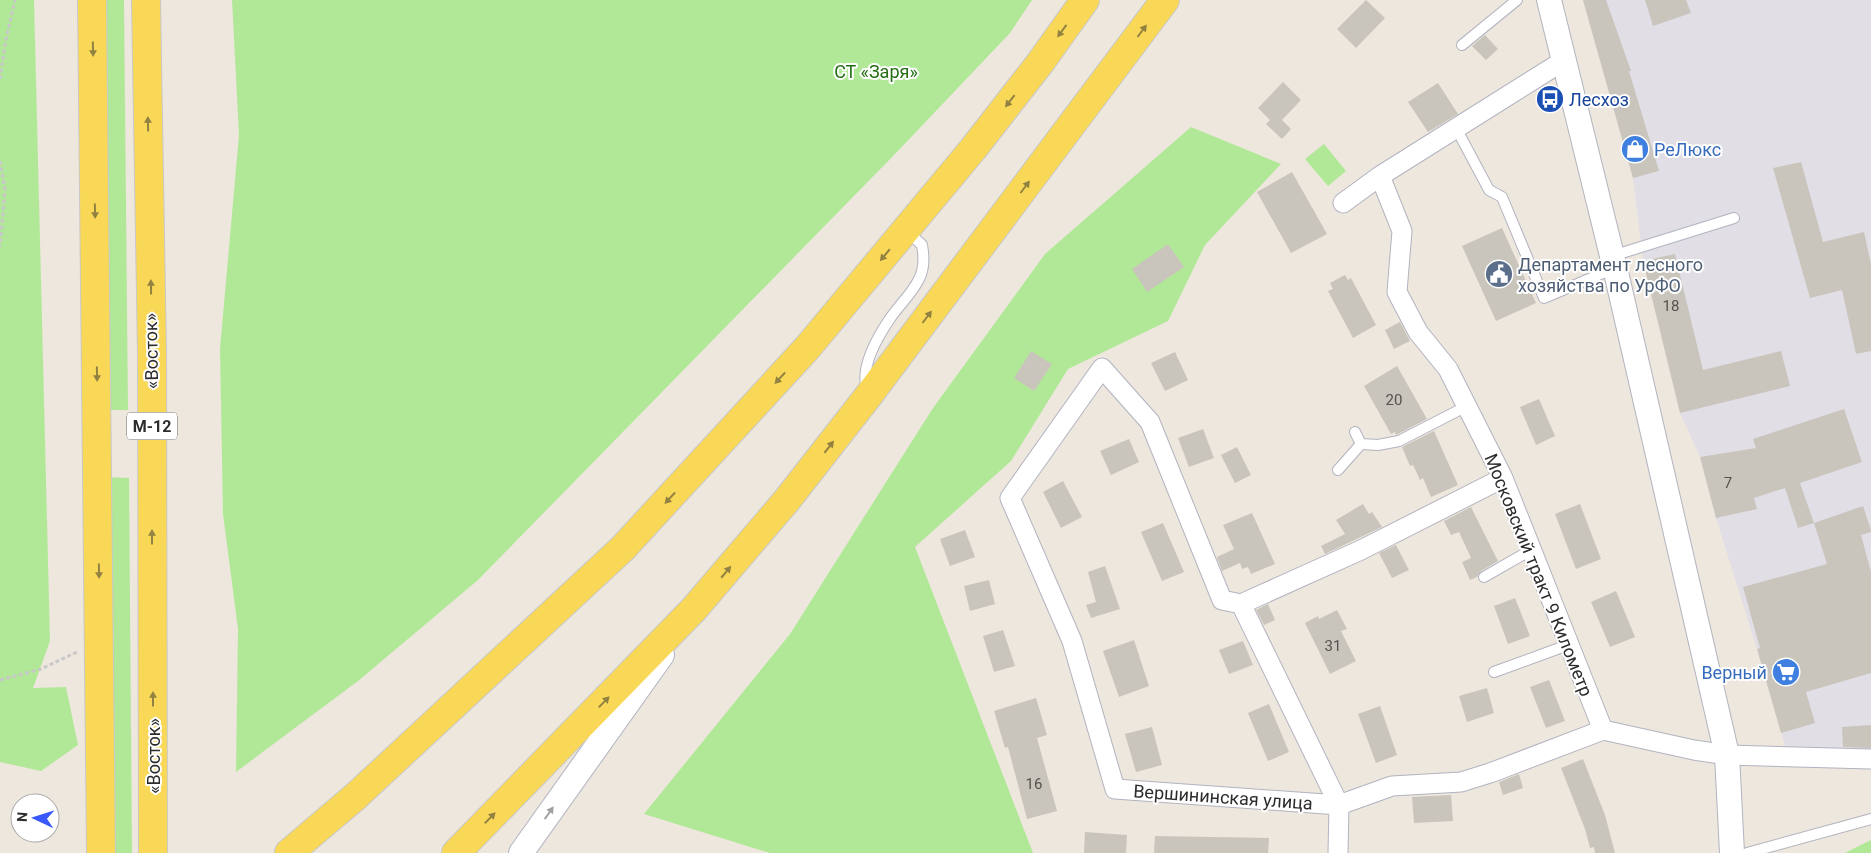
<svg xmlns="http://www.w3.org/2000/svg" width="1871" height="853" viewBox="0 0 1871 853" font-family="Roboto,sans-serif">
	<rect width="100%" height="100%" fill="#eee7dd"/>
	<path fill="#e1dee6" d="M1583,0H1871V755L1787,753L1757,649L1716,518L1700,457L1680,413L1643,261L1633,178Z"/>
	<path fill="#b0e897" d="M0,0H34L50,641L33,688L66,687L78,745L41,771L0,762Z
		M100,0H124L128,410H105Z
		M232,0H1032L1010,33L896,153L478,580L358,681L236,772L238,629L223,514L220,349L239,135Z
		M1191,127L1281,164L1205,245L1168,321L1068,369L1011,461L915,547L1033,853H770L644,814L790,634L933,408L1045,254Z
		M1324,144L1346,171L1328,186L1305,159Z
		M105,477L129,478L132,853H111Z
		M1871,840V853H1845Z"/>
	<path fill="#c9c5bc" d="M1366,0L1385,18L1356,48L1337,29Z
		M1583,0H1606L1631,71H1629L1659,171L1633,178Z
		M1645,0H1686L1691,13L1653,26Z
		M1485,35L1498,49L1486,60L1472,46Z
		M1283,82L1301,100L1282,120L1291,129L1282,139L1266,124L1270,120L1258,108Z
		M1438,83L1458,114L1428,132L1408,102Z
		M1801,162L1823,242L1864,232L1871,264V351L1856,354L1842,290L1810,298L1773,168Z
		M1292,172L1327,234L1291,253L1257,192Z
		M1502,228L1536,303L1496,321L1462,246Z
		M1168,244L1184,267L1147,292L1132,269Z
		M1675,254L1703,370L1781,351L1790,386L1680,413L1643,261Z
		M1345,275L1348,280L1351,278L1376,325L1353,338L1328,291L1333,289L1330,283Z
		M1400,322L1410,341L1394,349L1385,330Z
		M1031,351L1052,364L1034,391L1014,378Z
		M1175,352L1188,380L1165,391L1151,363Z
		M1397,366L1427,419L1396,435L1395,432L1391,434L1364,386Z
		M1539,399L1555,436L1536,445L1520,407Z
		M1844,409L1862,462L1800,483L1814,523L1798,528L1785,488L1754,498L1757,509L1716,518L1700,457L1756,448L1753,439Z
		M1203,429L1214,458L1189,467L1178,438Z
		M1434,431L1458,485L1431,497L1423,478L1420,480L1413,465L1410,466L1402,447Z
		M1129,439L1139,462L1111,475L1100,451Z
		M1237,447L1251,475L1235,483L1221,455Z
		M1063,481L1082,517L1061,528L1043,492Z
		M1363,504L1369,514L1372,512L1382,527L1325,554L1321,546L1345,534L1336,520Z
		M1580,504L1601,559L1576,569L1555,514Z
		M1863,506L1871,530V532L1861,535L1871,572V673L1806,692L1815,723L1781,733L1757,649L1760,648L1743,587L1827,564L1814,523Z
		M1471,507L1498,561L1481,571L1477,577L1470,580L1462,562L1471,558L1459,532L1451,535L1444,521Z
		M1252,513L1275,564L1251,574L1248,567L1242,569L1240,563L1222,571L1217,557L1234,549L1223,525Z
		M1163,523L1184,572L1162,581L1141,532Z
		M965,530L975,557L950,566L940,539Z
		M1396,545L1409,570L1392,578L1379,553Z
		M1105,566L1120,609L1091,618L1086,605L1096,602L1088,572Z
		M989,580L995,604L970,611L964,586Z
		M1616,591L1635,637L1610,647L1591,602Z
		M1515,598L1530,636L1508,644L1494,606Z
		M1268,604L1275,620L1264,625L1256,610Z
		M1337,610L1347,629L1341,631L1356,661L1330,674L1305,623L1318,616L1319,619Z
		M1003,630L1015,666L994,672L983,636Z
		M1134,640L1149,686L1119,697L1103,651Z
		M1243,641L1253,665L1229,674L1219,650Z
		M1549,680L1565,721L1546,728L1530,687Z
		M1487,688L1494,713L1467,722L1459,696Z
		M1036,698L1047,735L1037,738L1057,811L1027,819L1008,747L1005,748L994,711Z
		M1269,704L1289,752L1268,761L1248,713Z
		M1380,706L1397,755L1376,763L1358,714Z
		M1871,725V748L1843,747L1842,727Z
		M1152,727L1162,765L1136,772L1125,734Z
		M1583,759L1605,815L1615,853H1595L1594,847L1590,848L1585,829L1561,768Z
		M1519,774L1523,788L1503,795L1499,782Z
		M1451,795L1453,821L1414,823L1412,797Z
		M1085,832L1127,835L1126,853H1084Z
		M1155,836L1269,838L1268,853H1154Z"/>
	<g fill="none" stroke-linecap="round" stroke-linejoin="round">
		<defs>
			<path id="service" d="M1462,45L1517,0
				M1456,128L1489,190L1502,197L1544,298L1615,268
				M1612,256L1734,218
				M867,389C860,368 877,338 889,320C898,306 912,294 919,279C925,268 924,256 922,245L906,230
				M1355,432L1361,444L1378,445L1399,441L1467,406
				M1338,470L1361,444
				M1484,577L1531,550
				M1494,672L1568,645
				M1747,853L1871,819"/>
			<path id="minor" d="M1380,176L1402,231L1397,292L1418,332L1448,369L1503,478L1603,730
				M1343,203L1380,176L1563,61
				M1241,604L1361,550L1503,478
				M1338,853L1339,805L1241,604L1222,600L1150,422L1102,368L1010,498L1072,641L1115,789L1339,805L1392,786L1461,782L1490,773L1603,730L1694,750L1727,755L1871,759"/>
			<path id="tertiary" d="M1549,0L1615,268L1727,755L1732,853
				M521,853L662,655"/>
			<path id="primary" d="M92,0L101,853
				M146,0L152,354L153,853
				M289,853L356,796L623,548L808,347L973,149L1040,63L1085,0
				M456,853L694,609L787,500L869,395L1165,0"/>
		</defs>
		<use href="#service" stroke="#b1b3c0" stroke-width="12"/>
		<use href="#minor" stroke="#b1b3c0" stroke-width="21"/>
		<use href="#tertiary" stroke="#b1b3c0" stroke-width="26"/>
		<use href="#primary" stroke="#c8c8c8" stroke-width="30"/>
		<path stroke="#c8c8c8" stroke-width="3" stroke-dasharray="4 2.5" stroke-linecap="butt" d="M0,79L6,39L15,0
			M0,161L5,189L0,247
			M0,680L41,669L77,652"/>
		<use href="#service" stroke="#fff" stroke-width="10"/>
		<use href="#minor" stroke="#fff" stroke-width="19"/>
		<use href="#tertiary" stroke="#fff" stroke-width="24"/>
		<use href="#primary" stroke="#f9d857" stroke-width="28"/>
	</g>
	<defs><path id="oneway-solid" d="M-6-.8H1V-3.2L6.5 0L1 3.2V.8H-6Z" transform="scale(1.25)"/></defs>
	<g fill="#928242">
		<use href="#oneway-solid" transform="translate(1062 31) rotate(126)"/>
		<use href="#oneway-solid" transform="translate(1142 31) rotate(-53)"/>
		<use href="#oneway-solid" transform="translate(93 49) rotate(89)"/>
		<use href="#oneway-solid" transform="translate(1010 101) rotate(128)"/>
		<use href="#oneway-solid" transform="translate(148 124) rotate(-91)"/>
		<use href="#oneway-solid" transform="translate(1025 187) rotate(-53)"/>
		<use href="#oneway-solid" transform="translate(95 211) rotate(89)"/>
		<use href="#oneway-solid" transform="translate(885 255) rotate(130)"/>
		<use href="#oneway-solid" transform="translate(151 287) rotate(-91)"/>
		<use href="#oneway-solid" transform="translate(927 317) rotate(-53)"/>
		<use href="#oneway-solid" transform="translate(97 374) rotate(89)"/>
		<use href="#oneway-solid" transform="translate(780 378) rotate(133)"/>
		<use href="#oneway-solid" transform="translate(829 447) rotate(-52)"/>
		<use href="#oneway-solid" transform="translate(670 498) rotate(133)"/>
		<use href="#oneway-solid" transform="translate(152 537) rotate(-90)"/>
		<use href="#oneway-solid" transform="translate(99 571) rotate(89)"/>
		<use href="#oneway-solid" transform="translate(726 572) rotate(-50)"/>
		<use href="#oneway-solid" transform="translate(153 699) rotate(-90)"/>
		<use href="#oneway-solid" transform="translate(604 702) rotate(-46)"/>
		<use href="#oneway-solid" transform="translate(490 818) rotate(-46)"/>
	</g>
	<use fill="#a0a0a0" href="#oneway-solid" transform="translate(549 813) rotate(-55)"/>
	<defs>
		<symbol id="bus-disc" viewBox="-11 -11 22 22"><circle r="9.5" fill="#1a4fb4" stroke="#fff"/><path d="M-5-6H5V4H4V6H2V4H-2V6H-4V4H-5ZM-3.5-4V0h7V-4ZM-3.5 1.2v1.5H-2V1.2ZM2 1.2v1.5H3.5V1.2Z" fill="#fff"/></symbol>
		<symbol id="shop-disc" viewBox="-11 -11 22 22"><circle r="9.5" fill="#3f7fe0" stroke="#fff"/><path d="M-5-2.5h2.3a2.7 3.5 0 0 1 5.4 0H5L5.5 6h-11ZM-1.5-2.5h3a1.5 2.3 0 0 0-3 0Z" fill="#fff"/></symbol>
		<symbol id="civic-disc" viewBox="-11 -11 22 22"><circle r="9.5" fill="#5c6f8a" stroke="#fff"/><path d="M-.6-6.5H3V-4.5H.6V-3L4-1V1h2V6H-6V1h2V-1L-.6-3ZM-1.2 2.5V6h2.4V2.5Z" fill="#fff"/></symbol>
		<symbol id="supermarket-disc" viewBox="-11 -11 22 22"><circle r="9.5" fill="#3f7fe0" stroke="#fff"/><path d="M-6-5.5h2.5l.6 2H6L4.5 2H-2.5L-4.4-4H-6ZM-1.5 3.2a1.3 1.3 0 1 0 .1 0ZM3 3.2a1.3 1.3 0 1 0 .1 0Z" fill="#fff"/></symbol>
	</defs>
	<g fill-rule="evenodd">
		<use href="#bus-disc" x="1534" y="83" width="32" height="32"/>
		<use href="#shop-disc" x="1619" y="133" width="32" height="32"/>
		<use href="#civic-disc" x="1483" y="258" width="32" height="32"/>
		<use href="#supermarket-disc" x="1770" y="656" width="32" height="32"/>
	</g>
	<g text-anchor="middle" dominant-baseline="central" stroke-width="4" stroke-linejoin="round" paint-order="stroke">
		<g font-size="15" fill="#535250">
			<text x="1671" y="306">18</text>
			<text x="1394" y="400">20</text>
			<text x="1728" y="483">7</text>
			<text x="1333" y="646">31</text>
			<text x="1034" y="784">16</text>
		</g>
		<rect fill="#fff" stroke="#6b6b6b" stroke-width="1" x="127" y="412.5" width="50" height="27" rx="4"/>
		<g font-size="16" font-weight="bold" fill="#2c2c2c">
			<text x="152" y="426">М-12</text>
		</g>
		<g font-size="18" fill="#266e16" stroke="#fff">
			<text x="876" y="71">СТ «Заря»</text>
		</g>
		<g font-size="18" fill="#164399" stroke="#fff" text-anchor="start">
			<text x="1569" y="99">Лесхоз</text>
		</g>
		<g font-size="18" fill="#366cbe" stroke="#fff" text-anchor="start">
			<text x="1654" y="149">РеЛюкс</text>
			<text x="1767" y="672" text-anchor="end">Верный</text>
		</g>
		<g font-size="18" fill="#4e5e75" stroke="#fff" text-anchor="start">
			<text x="1518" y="264">Департамент лесного<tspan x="1518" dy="21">хозяйства по УрФО</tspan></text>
		</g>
		<g font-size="18" fill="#2c2c2c" stroke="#fff">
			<text transform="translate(151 351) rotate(-91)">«Восток»</text>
			<text transform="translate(1539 575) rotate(68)">Московский тракт 9 Километр</text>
			<text transform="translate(153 756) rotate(-90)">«Восток»</text>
			<text transform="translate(1223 797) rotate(4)">Вершининская улица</text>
		</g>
	</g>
	<g transform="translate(35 818) rotate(274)"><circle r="24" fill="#ffffff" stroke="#ababab"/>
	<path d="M0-4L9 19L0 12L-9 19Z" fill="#3959ff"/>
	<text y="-8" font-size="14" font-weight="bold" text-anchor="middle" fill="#2c2c2c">N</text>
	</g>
</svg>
